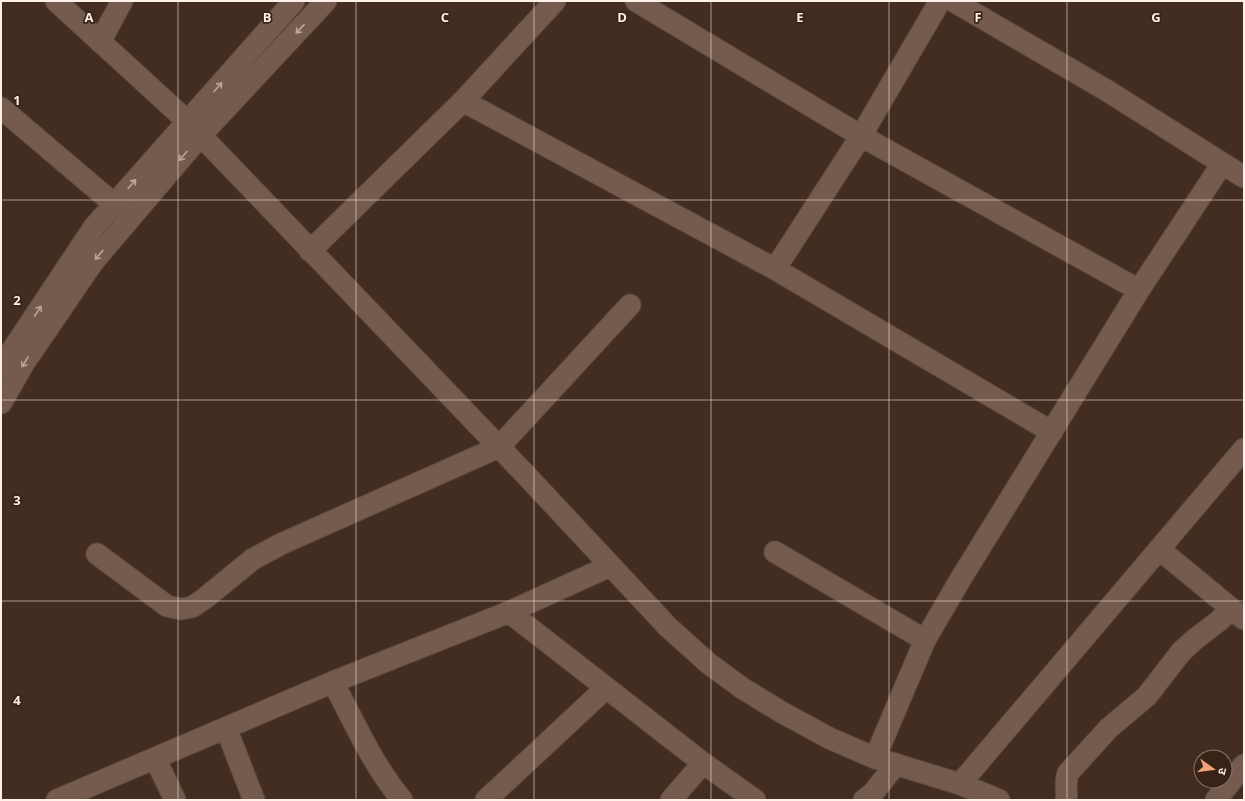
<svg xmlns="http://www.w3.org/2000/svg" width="1245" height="801" viewBox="0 0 1245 801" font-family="'Open Sans','Noto Sans Devanagari',sans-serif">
	<rect width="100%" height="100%" fill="#432d21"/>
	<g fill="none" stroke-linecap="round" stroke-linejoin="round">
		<defs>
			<path id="minor" d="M56,1L187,121L525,474L668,627L708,663L742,688L783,713L829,738L875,758L960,784L999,800
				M940,1L861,136L1139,290
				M953,1L1106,90L1244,177
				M100,42L122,1
				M463,101L775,269L861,136L636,1
				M1,108L114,204
				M310,251L463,101L555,1
				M775,269L1052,432
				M1,367L94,227L294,1
				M1,403L24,363L93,262L201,135L326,1
				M1159,549L1244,619
				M775,552L925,640
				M97,554L167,606L181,609L192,607L204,599L253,559L281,544L499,447L630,305
				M509,612L703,763L755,800
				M333,682C354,722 373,765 402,800
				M226,728L254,800
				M155,758L175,800
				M875,758L925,640L960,580L1139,290L1222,164
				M960,784L1244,449
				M57,800L333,682L509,612L610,566
				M486,800L606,688
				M671,800L703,763
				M864,800L873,793L896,764
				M1066,800C1068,790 1064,783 1068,773L1109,728L1147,696L1181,652L1194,640L1220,620L1231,608
				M1216,800L1244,765"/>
		</defs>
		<use href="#minor" stroke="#5c4a3f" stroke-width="23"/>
		<use href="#minor" stroke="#745b4e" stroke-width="21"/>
	</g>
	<defs><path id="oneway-shaft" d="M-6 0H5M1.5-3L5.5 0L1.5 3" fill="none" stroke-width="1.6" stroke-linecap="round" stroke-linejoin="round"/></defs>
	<g stroke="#baa69b">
		<use href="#oneway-shaft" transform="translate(300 29) rotate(133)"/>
		<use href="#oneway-shaft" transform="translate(218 87) rotate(-48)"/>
		<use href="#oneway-shaft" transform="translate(183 156) rotate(130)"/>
		<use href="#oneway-shaft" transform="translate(132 184) rotate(-49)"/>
		<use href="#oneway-shaft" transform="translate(99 255) rotate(130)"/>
		<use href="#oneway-shaft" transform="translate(38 311) rotate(-56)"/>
		<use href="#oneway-shaft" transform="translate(25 362) rotate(122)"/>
	</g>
	<path fill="none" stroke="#fff0e8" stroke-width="1" stroke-opacity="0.55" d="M178,1V800M356,1V800M534,1V800M711,1V800M889,1V800M1067,1V800M1,200H1244M1,400H1244M1,601H1244"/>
	<g font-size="13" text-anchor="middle" font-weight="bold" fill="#fff0e8" stroke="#392317" stroke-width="3.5" stroke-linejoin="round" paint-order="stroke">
		<text x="89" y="22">A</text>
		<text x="267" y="22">B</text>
		<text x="445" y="22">C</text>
		<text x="622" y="22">D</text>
		<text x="800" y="22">E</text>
		<text x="978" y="22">F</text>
		<text x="1156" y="22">G</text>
		<text x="17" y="105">1</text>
		<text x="17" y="305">2</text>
		<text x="17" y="505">3</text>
		<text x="17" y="705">4</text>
	</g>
	<rect width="1245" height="801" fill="none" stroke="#fff0e8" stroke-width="4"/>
	<g transform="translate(1213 769) rotate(104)"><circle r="19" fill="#392317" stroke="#88756b"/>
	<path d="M0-3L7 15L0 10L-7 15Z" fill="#f0a378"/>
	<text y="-6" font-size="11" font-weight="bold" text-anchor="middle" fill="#fff0e8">उ</text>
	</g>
</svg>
